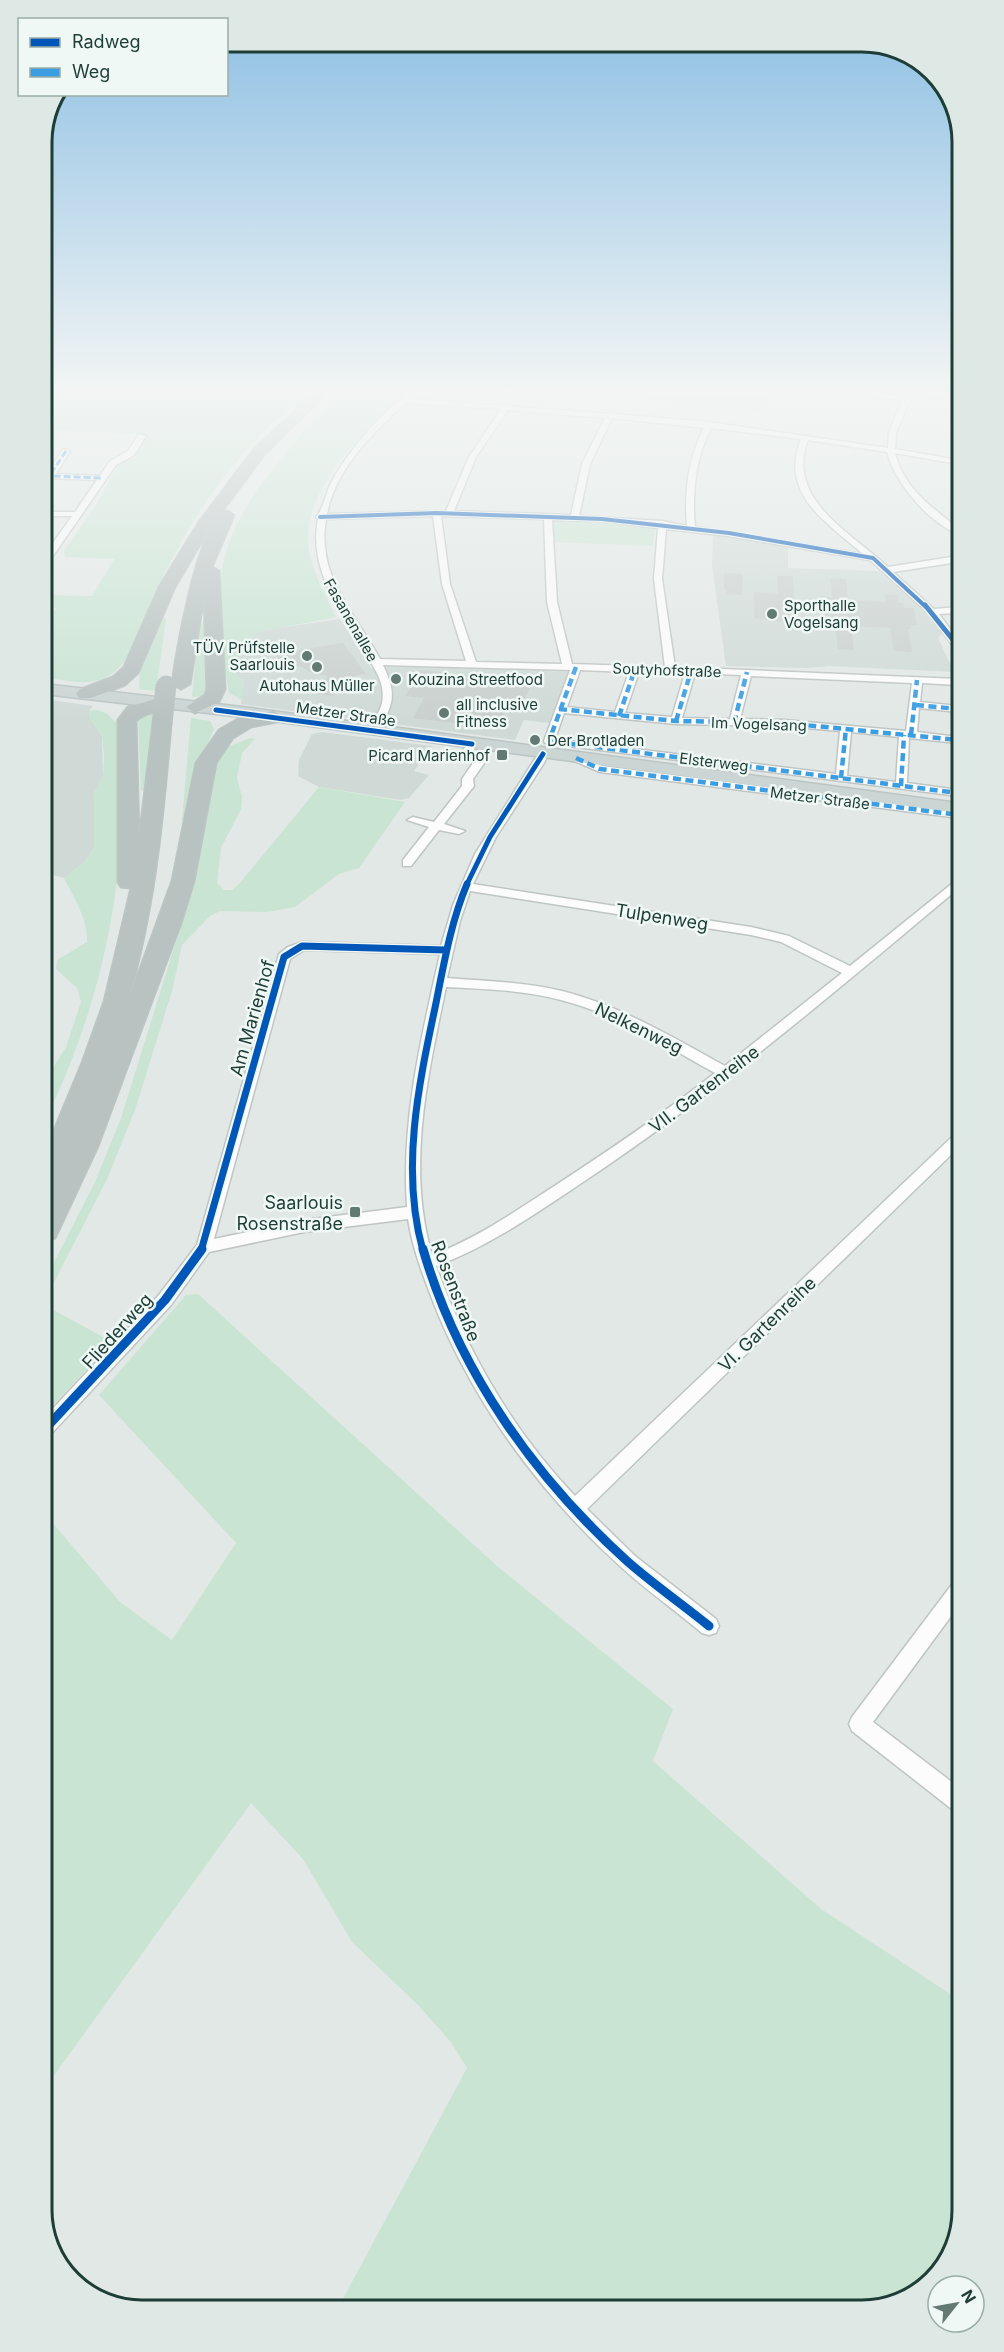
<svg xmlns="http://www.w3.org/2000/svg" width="1004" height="2352" viewBox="0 0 1004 2352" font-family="Inter,sans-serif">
	<rect width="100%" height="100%" fill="#e2e8e6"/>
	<path fill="#cfdad6" d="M580,393H774L759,411Z
		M793,393H957L958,404L915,399L914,402L867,400Z
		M713,534L788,545V568L879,571L932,619L942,634L938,638L954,672L829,666L808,668L726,666L712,565Z
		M340,619L371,668L403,666L570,672L549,723L524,720L515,740L241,704L244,681L236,675V659L240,647L247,644L259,632L272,629Z
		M44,699L93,706L89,711L90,718L102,736L103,776L94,793V848L84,863L64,878L44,873Z
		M322,732L432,746L414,771L429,775L409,798L401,800L319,787L298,776L299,760L312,734Z"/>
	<path fill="#c9e4d3" d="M43,393H310C253,433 208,491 176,552C167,568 158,584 151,601C140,628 136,658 110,675C90,688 66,680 43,677V624L57,608L43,607V595L92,596L114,559L65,557L64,550L93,510L120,462L134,458L148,434L43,430Z
		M347,393H406C367,427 299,491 309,549C313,574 325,595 336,617L259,632L247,644L240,647L236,659V675L244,681L242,700L229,693C222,653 215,600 224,560C235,506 303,425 347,393Z
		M554,519L655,527L653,546L554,542Z
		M162,616L166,619L156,691L140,689L139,686L140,668Z
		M204,622L207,623L206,692L202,696L192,697L198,626Z
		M97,710L106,713L120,726C120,757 122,787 121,818C120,920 90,1030 45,1120L44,1082L66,1047L81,1002L77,988L56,969L57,960L87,942C88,919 74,898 64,878L84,863L94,848V793L103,776L104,755L102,736L90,718L89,711Z
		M146,712L153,713L145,789L141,791L138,716Z
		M191,718L210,721L214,729L201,758L185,823L182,821L183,808Z
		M250,738L255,739L242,753L237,778L242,797L241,809L221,848L217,883L224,890H232L239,884L319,787L405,802L359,868L339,874L295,907L267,912L220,911L210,916L182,945L172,991L135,1110L107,1179L46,1298L50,1308L112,1342L45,1414V1280L95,1182L121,1118L195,880L218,757L227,747Z
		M198,1294L497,1566L673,1709L653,1761L821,1909L961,2001L962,2210L941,2270L894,2305L338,2308L467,2068L450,2041L418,2005L352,1942L303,1859L251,1803L47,2085L45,1514L120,1602L172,1640L236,1543L99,1395L186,1295Z"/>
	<path fill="#c9d0cd" d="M724,573L743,574L742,595L726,594L727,591L724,590Z
		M777,576H793L795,611L789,610L790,623L754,618V592L778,594Z
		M830,578L846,579L848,600L886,602L885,594L898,595L899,603H903L904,608H914L917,625H910L911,629H908L912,652L894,651L890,628L851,626L854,650L838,649L835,625L822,624L820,596L832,597Z
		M343,643L366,674L347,677L333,696L315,694L328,676L310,672L300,666L283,669L275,654Z
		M421,670L533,682L522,704L510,702L497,728L413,718L424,698L405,696Z"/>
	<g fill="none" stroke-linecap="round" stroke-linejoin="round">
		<defs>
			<path id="minor" d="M411,393L415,395L410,399L608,414L611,412L615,414L709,422L888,448L889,433L902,399L811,393L905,395L913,393L896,433L895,449L958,460V464L895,453C904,488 931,507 958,528V534C928,522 895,483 887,452L808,440C785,499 851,533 888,567L958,556V562L893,572L934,609L958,607V613L939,614L958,640V649L955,648L929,614L870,560L729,536L666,529L662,579L675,667L958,679V685L922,683L920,702L958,706V712L919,708L917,732L958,737V743L909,738L907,783L958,790V796L545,743L544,741L570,670L383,665C398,696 393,706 376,733H368L367,731C372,723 380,712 382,703C385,688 379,676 372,664C348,620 307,575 318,519L316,517C323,510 326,493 331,483C344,457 385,406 411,393ZM406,403L501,409L469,457L446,511L327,514C335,470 373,432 406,403ZM508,410L605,418L582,464L571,515L454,511L476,457ZM612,418L704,428C688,459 684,491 687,526L662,521L579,516L590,464ZM711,428L801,439C779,494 826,522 863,554L695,527C692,492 695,460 711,428ZM433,516L442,584L466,661L380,659C355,613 316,577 326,519ZM441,516L544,519L547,602L562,664L476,662L450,584ZM552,520L602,521L658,528L654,579L665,667L572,664L557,602ZM580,670L629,672L615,712L567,707ZM639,672L685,673L672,717L625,713ZM695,673L741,675L730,719L682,718ZM751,676L912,683L906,731L784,720L740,719ZM564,713L676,724L784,726L840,731L836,774L555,739ZM851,732L899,737L896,782L847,776Z
				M139,434L146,436L134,455L116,465L46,566L43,567V557L72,516H43V512H75L97,480L50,478L48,472L63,449L70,451L56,474L100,476L110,461L128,451Z
				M468,742L477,744L471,755L485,762L473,779L474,786L444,824L465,831L459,834L439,830L411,866H403V860L429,827L407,820L413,817L434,822L462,786V779L473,763L460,756Z
				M543,751L548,754L544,763L496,837L473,884L751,927L789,936L850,966L959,878V888C837,990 718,1092 586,1180C538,1212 490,1246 436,1266C467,1351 512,1430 575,1496L954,1135L959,1134V1147L587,1509L635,1556L716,1619L719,1626L716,1633L709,1635L702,1633C675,1610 646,1590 621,1567C543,1496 479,1411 438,1314C426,1283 413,1252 408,1219L304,1232L209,1252L171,1305L51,1434L45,1436V1417L159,1295L197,1245L279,954L288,947L302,942L441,946L453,905L475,854L538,754ZM470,891L751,935L781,942L842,973L725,1066C672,1037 621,1006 562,991C524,982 485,981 447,978L460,921ZM304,950L440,954C421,1038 401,1121 407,1207L304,1220L214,1239L290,959ZM446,987C484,989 524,990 561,1000C617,1014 666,1046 715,1073C663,1114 608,1151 553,1187C514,1212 476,1239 432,1255C406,1166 428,1075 446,987Z
				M576,755L602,766L959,812V818L600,772L572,760V756Z
				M960,1580V1604L873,1722L961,1789V1813L953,1810L852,1731L849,1724L852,1717L953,1583Z"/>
			<path id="primary" d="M44,684L251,708L958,803L959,813L251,718L44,694Z"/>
			<path id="motorway" d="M314,393H327L264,455L211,526L175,587L138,673L125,685L91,698H79L76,694L79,690L113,677L124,667L159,587L199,522L254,449Z
				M227,511L234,515L212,567L219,571L225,689L219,702L195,713L186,707L205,695L207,689L204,596L190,684L181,689L172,684C176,655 198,518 227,511Z
				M159,698L168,704C160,714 145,711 136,721L139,840L153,724L162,718L171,724C163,820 154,917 125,1010L172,881L196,763L219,730L238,719L274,711L283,717L281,721L251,727L233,738L216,763L194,881L181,923L98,1146L55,1238L45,1241V1202L51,1188L45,1190V1152L82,1063L104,1002L131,888L121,887L118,882V720L128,707Z"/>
		</defs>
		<use href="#minor" stroke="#bfc5c3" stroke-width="3"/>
		<use href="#primary" stroke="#bbc5c3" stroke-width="3"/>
		<use href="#motorway" stroke="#bbc5c3" stroke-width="3"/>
		<use href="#minor" fill="#fbfcfb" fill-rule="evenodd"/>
		<use href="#primary" fill="#cbd5d3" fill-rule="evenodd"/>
		<use href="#motorway" fill="#b8c2c1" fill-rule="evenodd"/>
		<defs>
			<path id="motorway-bridge" d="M162,724L166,685"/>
		</defs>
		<use href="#motorway-bridge" stroke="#bbc5c3" stroke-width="21" stroke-linecap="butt"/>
		<use href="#motorway-bridge" stroke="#b8c2c1" stroke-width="19"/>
		<path stroke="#3c9ee2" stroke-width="3" stroke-dasharray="7 3" stroke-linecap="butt" d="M66,451L52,472L53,476L102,478"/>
		<path stroke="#3c9ee2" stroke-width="4.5" stroke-dasharray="8 4.5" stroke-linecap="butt" d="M576,667L549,741L958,793
			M916,705L958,709
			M559,709L676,721L784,723L958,740
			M619,716L635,669
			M676,721L691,671
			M734,723L747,672
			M911,735L917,680
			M576,758L600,769L959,815
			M841,778L846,728
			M901,786L904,735"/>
		<defs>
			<path id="cycleway-far3" d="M320,517L437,513L602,519L729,533L873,558L926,607"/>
			<path id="cycleway-far2" d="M925,605L958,646
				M216,710L472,744
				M466,886L490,837L543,754"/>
			<path id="cycleway-far1" d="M201,1251L284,957L302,946L446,950
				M423,1251C400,1169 419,1083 436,1003C444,963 451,922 467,884"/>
			<path id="cycleway" d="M423,1249C458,1370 534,1477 627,1561C653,1584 682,1604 709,1626
				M45,1429L165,1300L202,1249"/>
		</defs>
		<use href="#cycleway-far3" stroke="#eff8f4" stroke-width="6"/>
		<use href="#cycleway-far2" stroke="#eff8f4" stroke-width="8"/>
		<use href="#cycleway-far1" stroke="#eff8f4" stroke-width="10"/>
		<use href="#cycleway" stroke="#eff8f4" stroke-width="13"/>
		<use href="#cycleway-far3" stroke="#0057b8" stroke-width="4"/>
		<use href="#cycleway-far2" stroke="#0057b8" stroke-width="5"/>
		<use href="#cycleway-far1" stroke="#0057b8" stroke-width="7"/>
		<use href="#cycleway" stroke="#0057b8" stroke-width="9"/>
	</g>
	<linearGradient id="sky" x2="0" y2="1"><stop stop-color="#8abee3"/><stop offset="0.54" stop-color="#f2f5f4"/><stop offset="1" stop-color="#f2f5f4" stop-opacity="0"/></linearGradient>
	<rect width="1004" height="722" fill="url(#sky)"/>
	<g fill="#637974" stroke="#eff8f4" stroke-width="2">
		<circle cx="772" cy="614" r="6"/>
		<circle cx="307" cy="656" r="6"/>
		<circle cx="317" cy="667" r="6"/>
		<circle cx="396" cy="679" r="6"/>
		<circle cx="444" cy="713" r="6"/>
		<circle cx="535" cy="740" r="6"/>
		<rect x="496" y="749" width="12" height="12" rx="3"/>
		<rect x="349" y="1206" width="12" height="12" rx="3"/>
	</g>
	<g text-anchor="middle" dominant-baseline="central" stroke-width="5" stroke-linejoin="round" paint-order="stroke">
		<g font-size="15" fill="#1e3d37" stroke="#eff8f4" text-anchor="start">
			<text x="784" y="605">Sporthalle<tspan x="784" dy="17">Vogelsang</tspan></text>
			<text x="295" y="647" text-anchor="end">TÜV Prüfstelle<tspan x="295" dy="17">Saarlouis</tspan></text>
			<text x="408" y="679">Kouzina Streetfood</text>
			<text x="317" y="685" text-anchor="middle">Autohaus Müller</text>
			<text x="456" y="704">all inclusive<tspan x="456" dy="17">Fitness</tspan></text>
			<text x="547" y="740">Der Brotladen</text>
			<text x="490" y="755" text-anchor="end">Picard Marienhof</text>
		</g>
		<g font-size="15" fill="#1e3d37" stroke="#eff8f4">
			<text transform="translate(351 620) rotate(60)">Fasanenallee</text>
			<text transform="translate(667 670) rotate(2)">Soutyhofstraße</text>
			<text transform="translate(346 714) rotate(8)">Metzer Straße</text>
			<text transform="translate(759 724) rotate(2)">Im Vogelsang</text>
			<text transform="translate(714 762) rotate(7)">Elsterweg</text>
			<text transform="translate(820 798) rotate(7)">Metzer Straße</text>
		</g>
		<g font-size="18" fill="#1e3d37" stroke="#eff8f4">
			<text transform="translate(662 917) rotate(9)">Tulpenweg</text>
			<text transform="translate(252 1018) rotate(-74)">Am Marienhof</text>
			<text transform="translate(639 1028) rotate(26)">Nelkenweg</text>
			<text transform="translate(704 1089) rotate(-37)">VII. Gartenreihe</text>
			<text transform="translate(456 1291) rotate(69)">Rosenstraße</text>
			<text transform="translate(767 1324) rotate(-44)">VI. Gartenreihe</text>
			<text transform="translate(117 1331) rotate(-48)">Fliederweg</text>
		</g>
		<g font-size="18" fill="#1e3d37" stroke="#eff8f4" text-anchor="end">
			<text x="343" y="1202">Saarlouis<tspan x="343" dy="21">Rosenstraße</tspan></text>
		</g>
	</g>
	<path d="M0 0H1004V2352H0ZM142 52H862A90 90 0 0 1 952 142V2210A90 90 0 0 1 862 2300H142A90 90 0 0 1 52 2210V142A90 90 0 0 1 142 52Z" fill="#dee9e5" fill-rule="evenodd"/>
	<path fill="none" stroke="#1e3d37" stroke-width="3" d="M142 52H862A90 90 0 0 1 952 142V2210A90 90 0 0 1 862 2300H142A90 90 0 0 1 52 2210V142A90 90 0 0 1 142 52Z"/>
	<rect x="18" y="18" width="210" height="78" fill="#eff8f4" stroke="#9bada8" stroke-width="1.5"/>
	<rect x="30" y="38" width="30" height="9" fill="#0057b8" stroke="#9bada8" stroke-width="1.5"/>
	<text x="72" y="48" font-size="18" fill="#1e3d37">Radweg</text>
	<rect x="30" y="68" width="30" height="9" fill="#3c9ee2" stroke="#9bada8" stroke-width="1.5"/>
	<text x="72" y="78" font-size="18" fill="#1e3d37">Weg</text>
	<g transform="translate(956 2304) rotate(59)"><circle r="28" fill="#eff8f4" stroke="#9bada8" stroke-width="1.5"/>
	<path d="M0-4.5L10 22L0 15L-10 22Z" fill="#637974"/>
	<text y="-9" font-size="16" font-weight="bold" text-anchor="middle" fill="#1e3d37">N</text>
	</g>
</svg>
